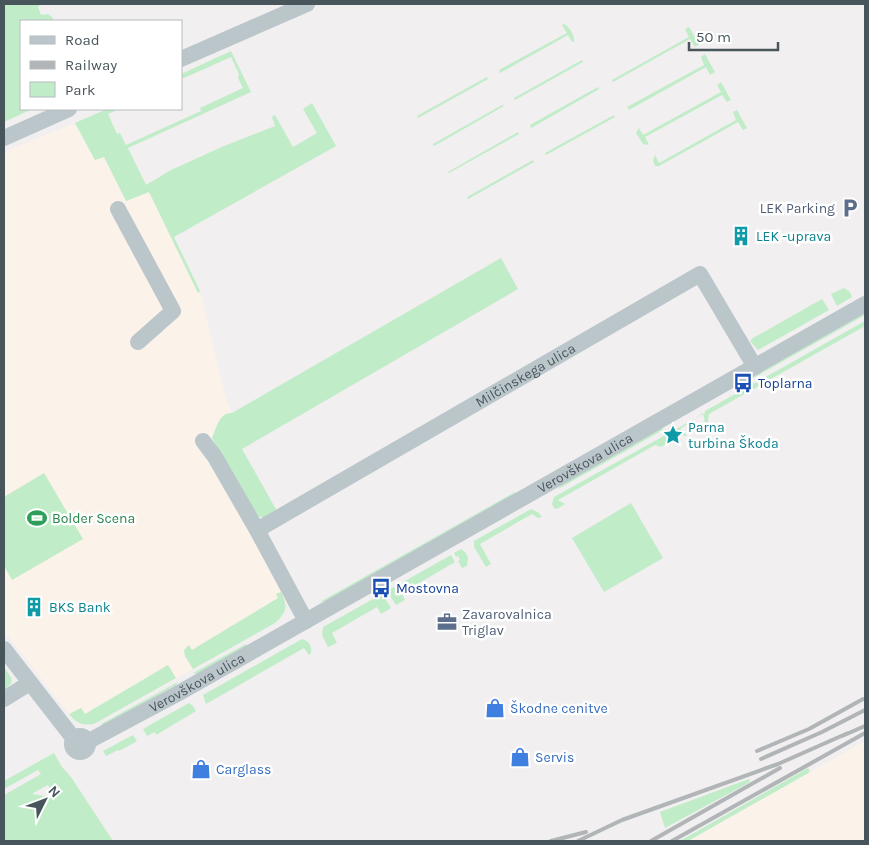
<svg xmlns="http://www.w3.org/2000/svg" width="869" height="845" viewBox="0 0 869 845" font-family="Karla,sans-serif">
	<rect width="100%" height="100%" fill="#f1efef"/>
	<path fill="#fbf2e9" d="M75,123L95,160L104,157L126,201L149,191L198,292L200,291L225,396L232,413L212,438L297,589L302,595L286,604L280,592L278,598L192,650L189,645L184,650L185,656L193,669L94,724L87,725L80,723L73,719L4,631V152Z
		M865,741V841H688L810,772Z"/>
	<path fill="#c0ecc8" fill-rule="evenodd" d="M4,4H41L38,7L41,15L48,14L53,18L54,21H21V109H32L4,122Z
		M564,24C569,26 575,36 574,41L572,42L568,35L500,73L499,70L567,33L562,25Z
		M689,27L699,44L695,47L690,39L613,82L612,80L689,37L685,29Z
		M231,51L251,92L128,148L146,185L171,170L224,146L275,126L272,117L275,115L293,147L317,133L303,109L312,103L336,146L174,237L200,291L198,293L149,192L126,201L104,157L95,160L75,123L107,109H119L108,114L117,134L120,133L126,145L201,111L200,108L243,88L238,78L239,74L231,57L184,78H181V74Z
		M705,54L715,72L710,75L706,67L629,110L627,107L704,65L701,57Z
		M582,60L583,62L515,100L514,98Z
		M487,77L488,79L418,118L417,116Z
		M721,82L731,100L727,102L722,95L645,137L649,145L643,144L636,133L639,128L643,135L721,92L717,85Z
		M598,87L599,89L531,128L530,125Z
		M502,105L504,106L434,146L433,144Z
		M737,110L747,128L743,130L738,122L659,166H655L653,160L655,155L659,163L736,120L733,112Z
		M614,115L615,117L546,155L545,153Z
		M518,132L519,134L449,173L448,172Z
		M533,160L534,162L468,199L467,197Z
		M501,258L518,289L242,449L277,511L263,518L256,515L212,438C216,428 220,412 232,413Z
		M844,288L850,292L852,297L837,306L831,294Z
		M822,299L829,310L758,350L750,341L753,338Z
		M865,313V315L748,381L747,379Z
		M865,321V326L709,414L708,421L710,425L707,427L705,423L703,413L680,429L687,435L685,436L682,435L661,447L655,445L558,500L565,504L557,509L554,508L552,504L554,497L705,413V411Z
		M662,427L663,430L558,489L561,485Z
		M44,473L83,539L12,580L4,566V497Z
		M515,492L516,495L326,601L320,602Z
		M631,503L663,558L604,592L572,538Z
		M531,509L539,513L542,517L538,518L532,514L480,544L491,564L486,567L474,547V541Z
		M461,549L466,553L468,558L467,566L462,568L458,561L460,560L458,556L456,557L454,553Z
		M451,555L455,562L402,593L405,600L396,605L387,591Z
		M281,592C288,606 287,612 275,623L193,669L185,656L184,650L189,645L192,650L278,598L276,594Z
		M382,594L391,608L381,614L377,607L332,633L337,643L328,647L322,635L323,627Z
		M302,639C309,641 312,646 311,653L309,655L304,648L206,704L203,695Z
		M246,644L247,647L198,674L193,673Z
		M168,665L176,678L94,724C83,726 76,723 69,714L81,708L85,714Z
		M4,667C11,678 17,681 4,690Z
		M178,682L176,685L102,726L101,724Z
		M189,703L193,706L196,711L156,735L155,732L147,736L143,729Z
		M133,735L137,741L119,751L118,750L106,756L103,751Z
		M54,753L62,767L71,777L113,841H4V795L41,774L38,770L4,789V781ZM48,785L55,798L33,794V793Z
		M808,768L810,772L688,841H680Z
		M749,779L750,782L665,828L660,812Z"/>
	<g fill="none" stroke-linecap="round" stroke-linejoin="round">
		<g stroke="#bbc6cb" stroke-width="16">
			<path d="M181,59L307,4"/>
			<path d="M4,138L69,109"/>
			<path d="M118,209L173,311L138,342"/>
			<path d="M203,441L215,457L257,530L306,621"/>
			<path id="s1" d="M257,530L700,274L755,367"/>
			<path d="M4,649L74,739"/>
			<path d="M4,699L30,683"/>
			<circle cx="80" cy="744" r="8"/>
			<path id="s2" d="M87,742L177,694L865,304"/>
		</g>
		<path stroke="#b1b5b8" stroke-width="4" d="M842,736L865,726
			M757,751L809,729L863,699
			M761,759L822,732L865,710
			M551,841L586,832
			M578,841L622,820L778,764L848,733
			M651,841L780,768
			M672,841L865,733"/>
	</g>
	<defs>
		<symbol id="parking-bare" viewBox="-9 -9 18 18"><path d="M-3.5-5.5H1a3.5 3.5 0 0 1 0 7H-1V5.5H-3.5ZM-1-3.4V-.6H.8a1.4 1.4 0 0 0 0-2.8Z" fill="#5c6f8a" stroke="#fff" stroke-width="2.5" paint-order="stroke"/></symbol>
		<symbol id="building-bare" viewBox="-9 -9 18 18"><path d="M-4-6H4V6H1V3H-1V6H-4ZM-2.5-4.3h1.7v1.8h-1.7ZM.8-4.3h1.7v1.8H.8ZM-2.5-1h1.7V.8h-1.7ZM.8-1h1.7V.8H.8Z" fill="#0f9aa8" stroke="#fff" stroke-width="2.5" paint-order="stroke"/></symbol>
		<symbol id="bus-bare" viewBox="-9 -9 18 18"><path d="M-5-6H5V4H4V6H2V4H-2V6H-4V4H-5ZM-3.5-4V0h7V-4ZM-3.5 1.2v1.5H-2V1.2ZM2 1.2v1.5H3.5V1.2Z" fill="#1a4fb4" stroke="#fff" stroke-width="2.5" paint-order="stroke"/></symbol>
		<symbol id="sight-bare" viewBox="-9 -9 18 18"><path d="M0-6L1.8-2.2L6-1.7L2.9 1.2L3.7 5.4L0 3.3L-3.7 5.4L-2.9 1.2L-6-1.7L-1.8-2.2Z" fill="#0f9aa8" stroke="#fff" stroke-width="2.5" paint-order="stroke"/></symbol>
		<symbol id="stadium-bare" viewBox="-9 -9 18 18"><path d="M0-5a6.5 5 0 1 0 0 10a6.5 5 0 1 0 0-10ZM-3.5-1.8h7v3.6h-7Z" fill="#2e9e5b" stroke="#fff" stroke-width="2.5" paint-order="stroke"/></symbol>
		<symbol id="office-bare" viewBox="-9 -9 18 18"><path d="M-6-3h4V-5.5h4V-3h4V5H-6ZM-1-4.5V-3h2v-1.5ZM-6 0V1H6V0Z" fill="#5c6f8a" stroke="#fff" stroke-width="2.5" paint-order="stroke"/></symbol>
		<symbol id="shop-bare" viewBox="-9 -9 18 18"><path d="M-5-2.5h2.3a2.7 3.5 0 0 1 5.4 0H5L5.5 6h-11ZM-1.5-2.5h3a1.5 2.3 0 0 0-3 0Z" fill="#3f7fe0" stroke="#fff" stroke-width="2.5" paint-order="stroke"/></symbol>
	</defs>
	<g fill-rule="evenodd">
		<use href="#parking-bare" x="836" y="194" width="28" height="28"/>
		<use href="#building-bare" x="727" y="222" width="28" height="28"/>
		<use href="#bus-bare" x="729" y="369" width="28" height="28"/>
		<use href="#sight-bare" x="659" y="421" width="28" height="28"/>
		<use href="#stadium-bare" x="23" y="504" width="28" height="28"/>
		<use href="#bus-bare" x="367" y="574" width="28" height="28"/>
		<use href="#building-bare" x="20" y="593" width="28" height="28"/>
		<use href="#office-bare" x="433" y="608" width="28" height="28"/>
		<use href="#shop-bare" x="481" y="694" width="28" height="28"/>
		<use href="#shop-bare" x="506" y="743" width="28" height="28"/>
		<use href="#shop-bare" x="187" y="755" width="28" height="28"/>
	</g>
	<g text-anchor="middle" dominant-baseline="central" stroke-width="5" stroke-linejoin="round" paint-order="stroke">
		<g font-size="14" fill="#4e5e75" stroke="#fff" text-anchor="end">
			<text x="835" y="208">LEK Parking</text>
			<text x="462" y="614" text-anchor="start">Zavarovalnica<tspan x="462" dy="16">Triglav</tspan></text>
		</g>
		<g font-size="14" fill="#0d838f" stroke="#fff" text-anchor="start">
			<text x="756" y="236">LEK -uprava</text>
			<text x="688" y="427">Parna<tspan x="688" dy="16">turbina Škoda</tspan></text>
			<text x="49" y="607">BKS Bank</text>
		</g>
		<g font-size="14" fill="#48565b" stroke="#fff">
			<text stroke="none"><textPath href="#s1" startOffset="310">Milčinskega ulica</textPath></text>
			<text stroke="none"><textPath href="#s2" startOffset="571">Verovškova ulica</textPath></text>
			<text stroke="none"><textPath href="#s2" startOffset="125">Verovškova ulica</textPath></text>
		</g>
		<g font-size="14" fill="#164399" stroke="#fff" text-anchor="start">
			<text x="758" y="383">Toplarna</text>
			<text x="396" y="588">Mostovna</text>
		</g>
		<g font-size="14" fill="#27864d" stroke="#fff" text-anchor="start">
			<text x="52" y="518">Bolder Scena</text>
		</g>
		<g font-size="14" fill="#366cbe" stroke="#fff" text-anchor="start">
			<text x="510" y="708">Škodne cenitve</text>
			<text x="535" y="757">Servis</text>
			<text x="216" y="769">Carglass</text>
		</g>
	</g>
	<rect width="869" height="845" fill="none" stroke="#48565b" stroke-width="10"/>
	<rect x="20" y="20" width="162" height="90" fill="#ffffff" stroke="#b6bbbd"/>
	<rect x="30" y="36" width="25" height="8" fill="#bbc6cb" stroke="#b6bbbd"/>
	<text x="65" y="45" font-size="15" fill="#48565b">Road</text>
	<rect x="30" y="61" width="25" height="8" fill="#b1b5b8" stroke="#b6bbbd"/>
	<text x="65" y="70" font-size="15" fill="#48565b">Railway</text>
	<rect x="30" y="82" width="25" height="15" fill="#c0ecc8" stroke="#b6bbbd"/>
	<text x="65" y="95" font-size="15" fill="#48565b">Park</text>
	<g transform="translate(45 800) rotate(48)" stroke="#ffffff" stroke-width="4" paint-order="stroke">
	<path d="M0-4L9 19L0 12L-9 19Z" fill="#48565b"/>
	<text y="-8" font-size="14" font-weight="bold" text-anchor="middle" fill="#48565b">N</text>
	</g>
	<path d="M689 42v8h89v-8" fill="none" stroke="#48565b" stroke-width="2.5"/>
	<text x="696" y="42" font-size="15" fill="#48565b" stroke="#ffffff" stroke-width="4" paint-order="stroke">50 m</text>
</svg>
